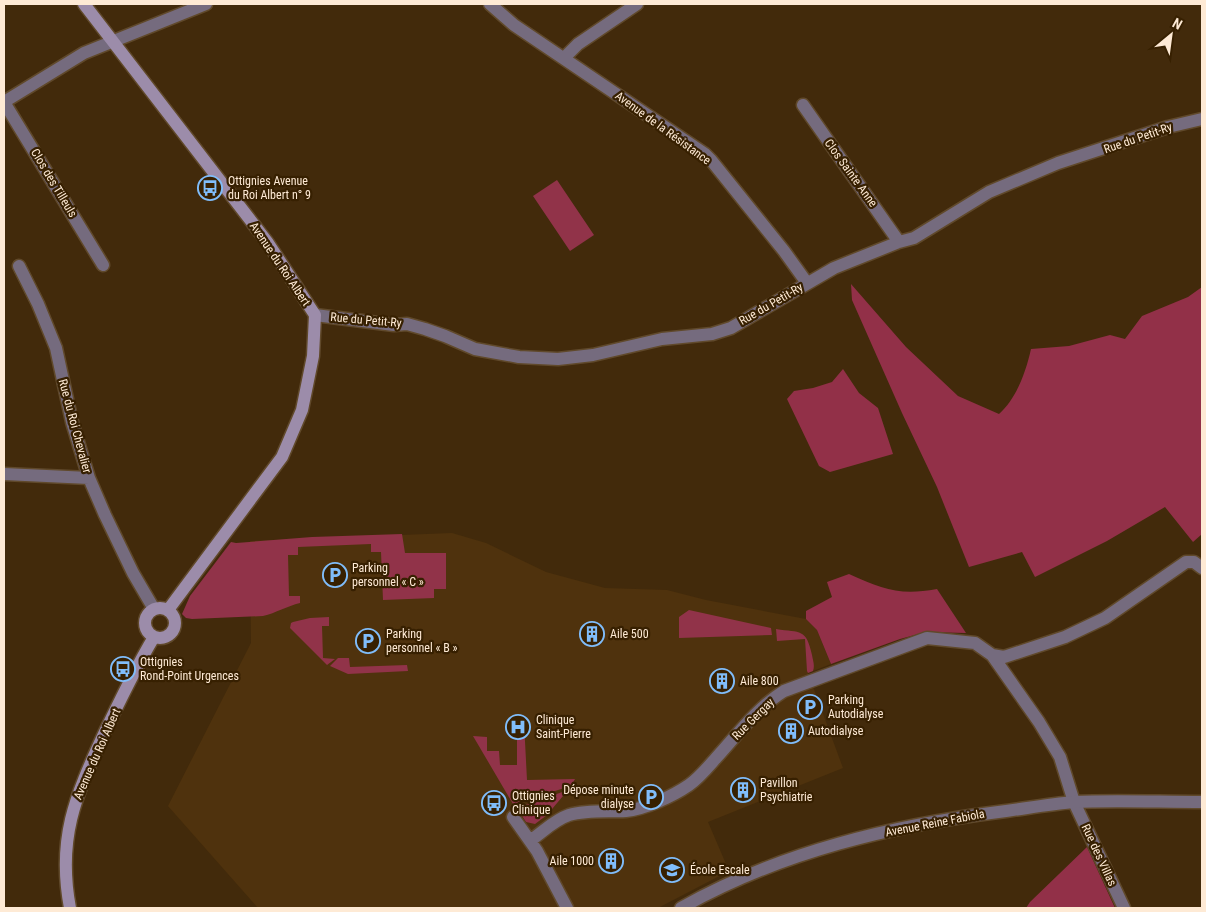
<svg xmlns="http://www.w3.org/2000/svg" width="1206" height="912" viewBox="0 0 1206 912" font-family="'Roboto Condensed',sans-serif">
	<rect width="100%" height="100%" fill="#422a0b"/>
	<path fill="#4f320d" d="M452,533L486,543L546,572L605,588L667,590L706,600L806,619L817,630L831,664L808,673L843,768L708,822L729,871L658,908H258L168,806L251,643L250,541Z"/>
	<path fill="#913349" d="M557,180L594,235L570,251L533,196Z
		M402,534L405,553H446V589H434V598L383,600L381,552H371V544L298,547V555H288L289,596H300V603C287,606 276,613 263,616L192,619L186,618L182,614L190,596L231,542L236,543L312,537Z
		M689,610L771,628L772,635L679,638V617Z
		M329,617V626H322L323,658L335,659L327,665L290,628L291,623L293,622L310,618Z
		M776,629C801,633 806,628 812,655C813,661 815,665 813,671L808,673L807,671L805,639L777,641Z
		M338,658H349L350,667L407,665L408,671L348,674L330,666Z
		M522,722H524L527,780L575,779L571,786L513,804L473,736L487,737V751H499L500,765H517V736H522Z
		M568,790L547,815L535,824L526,822L517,808Z"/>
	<path fill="#923048" d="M851,284L906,347L958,396L999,414C1017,398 1026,371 1031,349L1069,346L1110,335L1125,339L1142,316L1188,297L1202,287V534L1193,542L1165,507L1107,541L1035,577L1022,552L969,567L937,487L902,413L852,300Z
		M843,369L859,393L878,408L893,454L830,472L819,466L787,399L794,391L813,388L832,382Z
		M849,574C883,589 899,596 937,589L966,633L926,632L900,639L831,664L817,630L806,619V611L832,597L827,582Z
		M1087,847L1115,908H1026L1030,902Z"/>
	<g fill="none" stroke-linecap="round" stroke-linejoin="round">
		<defs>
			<path id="minor" d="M490,4L514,25L705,154L711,160L784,251L807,283
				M564,58L578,44L637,4
				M4,102L84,53L206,4
				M4,102L103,265
				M803,105L899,242
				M19,266L38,304L56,348L72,422L89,478L105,515L133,573L154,609
				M315,315L394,325L407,324L425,329L445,336L475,349L519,357L558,359L593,355L662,339L712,334L731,328L834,268L899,242L914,238L989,192L1058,163L1168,127L1202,119
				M4,474L89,478
				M992,655L1004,657L1065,637L1105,618L1186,562H1194L1202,568
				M513,817L537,851L567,908
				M531,840C543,832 554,820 569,815C587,810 607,812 626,811C645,809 673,796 689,785C699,778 708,767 716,758C737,735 757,708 784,691L927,638L975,643L992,655L1039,722L1060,757L1074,802L1124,908"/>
			<path id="tertiary" d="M681,908C780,852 893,825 1006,811C1028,808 1051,804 1073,802C1116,800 1159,802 1202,802"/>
			<path id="secondary" d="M84,4L268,243L315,315L313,356L302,410L282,457L168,610
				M145 623a15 15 0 1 1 30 0a15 15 0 1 1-30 0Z
				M70,908C57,839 75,797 103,736C119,702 135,669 154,637"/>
		</defs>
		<use href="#minor" stroke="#60492b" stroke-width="15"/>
		<use href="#tertiary" stroke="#60492b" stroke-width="15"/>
		<use href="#secondary" stroke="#60492b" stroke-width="15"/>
		<use href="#minor" stroke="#756b7e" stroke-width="12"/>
		<use href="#tertiary" stroke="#756b7e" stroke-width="12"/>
		<use href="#secondary" stroke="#9c8caa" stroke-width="12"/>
	</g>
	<defs>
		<symbol id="bus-ring" viewBox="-11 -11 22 22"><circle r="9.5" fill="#372001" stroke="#80bdfa" stroke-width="1.5"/><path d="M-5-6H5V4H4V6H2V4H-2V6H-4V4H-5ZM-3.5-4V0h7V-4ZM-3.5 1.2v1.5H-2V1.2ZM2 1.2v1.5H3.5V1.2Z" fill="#80bdfa"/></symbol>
		<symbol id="parking-ring" viewBox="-11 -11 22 22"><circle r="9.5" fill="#372001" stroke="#80bdfa" stroke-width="1.5"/><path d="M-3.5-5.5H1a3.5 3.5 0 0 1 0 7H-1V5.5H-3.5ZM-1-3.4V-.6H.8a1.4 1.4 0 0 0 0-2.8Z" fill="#80bdfa"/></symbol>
		<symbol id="building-ring" viewBox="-11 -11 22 22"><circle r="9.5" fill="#372001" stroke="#80bdfa" stroke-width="1.5"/><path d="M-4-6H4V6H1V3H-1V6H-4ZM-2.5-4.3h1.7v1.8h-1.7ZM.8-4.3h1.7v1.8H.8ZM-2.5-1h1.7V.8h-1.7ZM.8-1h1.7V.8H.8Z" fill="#80bdfa"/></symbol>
		<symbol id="hospital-ring" viewBox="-11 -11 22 22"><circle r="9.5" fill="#372001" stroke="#80bdfa" stroke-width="1.5"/><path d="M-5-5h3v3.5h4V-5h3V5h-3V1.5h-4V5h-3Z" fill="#80bdfa"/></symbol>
		<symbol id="school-ring" viewBox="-11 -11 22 22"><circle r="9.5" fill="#372001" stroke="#80bdfa" stroke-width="1.5"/><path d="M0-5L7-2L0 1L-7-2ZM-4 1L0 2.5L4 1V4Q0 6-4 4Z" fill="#80bdfa"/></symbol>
	</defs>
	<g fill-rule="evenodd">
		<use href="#bus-ring" x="196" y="174" width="28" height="28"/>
		<use href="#parking-ring" x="321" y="561" width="28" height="28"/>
		<use href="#building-ring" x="578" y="620" width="28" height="28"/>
		<use href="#parking-ring" x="354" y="627" width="28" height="28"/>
		<use href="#bus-ring" x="109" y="655" width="28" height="28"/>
		<use href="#building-ring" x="708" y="667" width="28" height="28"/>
		<use href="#parking-ring" x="796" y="693" width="28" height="28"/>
		<use href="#hospital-ring" x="504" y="713" width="28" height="28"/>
		<use href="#building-ring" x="777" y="717" width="28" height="28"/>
		<use href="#building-ring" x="729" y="776" width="28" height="28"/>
		<use href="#parking-ring" x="637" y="783" width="28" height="28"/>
		<use href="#bus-ring" x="480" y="789" width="28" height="28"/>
		<use href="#building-ring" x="597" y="847" width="28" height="28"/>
		<use href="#school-ring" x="658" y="856" width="28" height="28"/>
	</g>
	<g text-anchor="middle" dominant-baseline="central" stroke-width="4.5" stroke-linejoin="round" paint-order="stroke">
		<g font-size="12" fill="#feead5" stroke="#372001">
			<text transform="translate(663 128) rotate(36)">Avenue de la Résistance</text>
			<text transform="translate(1138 138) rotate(-19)">Rue du Petit-Ry</text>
			<text transform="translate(851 173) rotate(54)">Clos Sainte Anne</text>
			<text transform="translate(54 183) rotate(59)">Clos des Tilleuls</text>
			<text transform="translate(280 264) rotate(56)">Avenue du Roi Albert</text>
			<text transform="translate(771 304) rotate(-30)">Rue du Petit-Ry</text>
			<text transform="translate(366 320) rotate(5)">Rue du Petit-Ry</text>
			<text transform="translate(75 426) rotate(75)">Rue du Roi Chevalier</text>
			<text transform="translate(753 719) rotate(-45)">Rue Gergay</text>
			<text transform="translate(97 754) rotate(-66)">Avenue du Roi Albert</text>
			<text transform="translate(935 823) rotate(-11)">Avenue Reine Fabiola</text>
			<text transform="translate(1099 855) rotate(65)">Rue des Villas</text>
		</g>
		<g font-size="12" fill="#feead5" stroke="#372001" text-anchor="start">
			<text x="228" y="181">Ottignies Avenue<tspan x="228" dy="14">du Roi Albert n° 9</tspan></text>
			<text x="352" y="568">Parking<tspan x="352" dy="14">personnel « C »</tspan></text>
			<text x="386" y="634">Parking<tspan x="386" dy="14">personnel « B »</tspan></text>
			<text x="610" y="634">Aile 500</text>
			<text x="140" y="662">Ottignies<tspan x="140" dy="14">Rond-Point Urgences</tspan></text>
			<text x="740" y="681">Aile 800</text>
			<text x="828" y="700">Parking<tspan x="828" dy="14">Autodialyse</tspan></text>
			<text x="536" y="720">Clinique<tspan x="536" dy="14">Saint-Pierre</tspan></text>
			<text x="808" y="731">Autodialyse</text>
			<text x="760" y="783">Pavillon<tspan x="760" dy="14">Psychiatrie</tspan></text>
			<text x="634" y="790" text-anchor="end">Dépose minute<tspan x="634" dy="14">dialyse</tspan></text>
			<text x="512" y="796">Ottignies<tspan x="512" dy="14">Clinique</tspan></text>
			<text x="594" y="861" text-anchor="end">Aile 1000</text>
			<text x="690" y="870">École Escale</text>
		</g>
	</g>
	<rect width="1206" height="912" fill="none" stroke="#feead5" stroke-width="10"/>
	<g transform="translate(1171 35) rotate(29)" stroke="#372001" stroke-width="4" paint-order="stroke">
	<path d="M0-4L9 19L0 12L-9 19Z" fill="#feead5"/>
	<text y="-8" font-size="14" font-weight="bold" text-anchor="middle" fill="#feead5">N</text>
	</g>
</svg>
